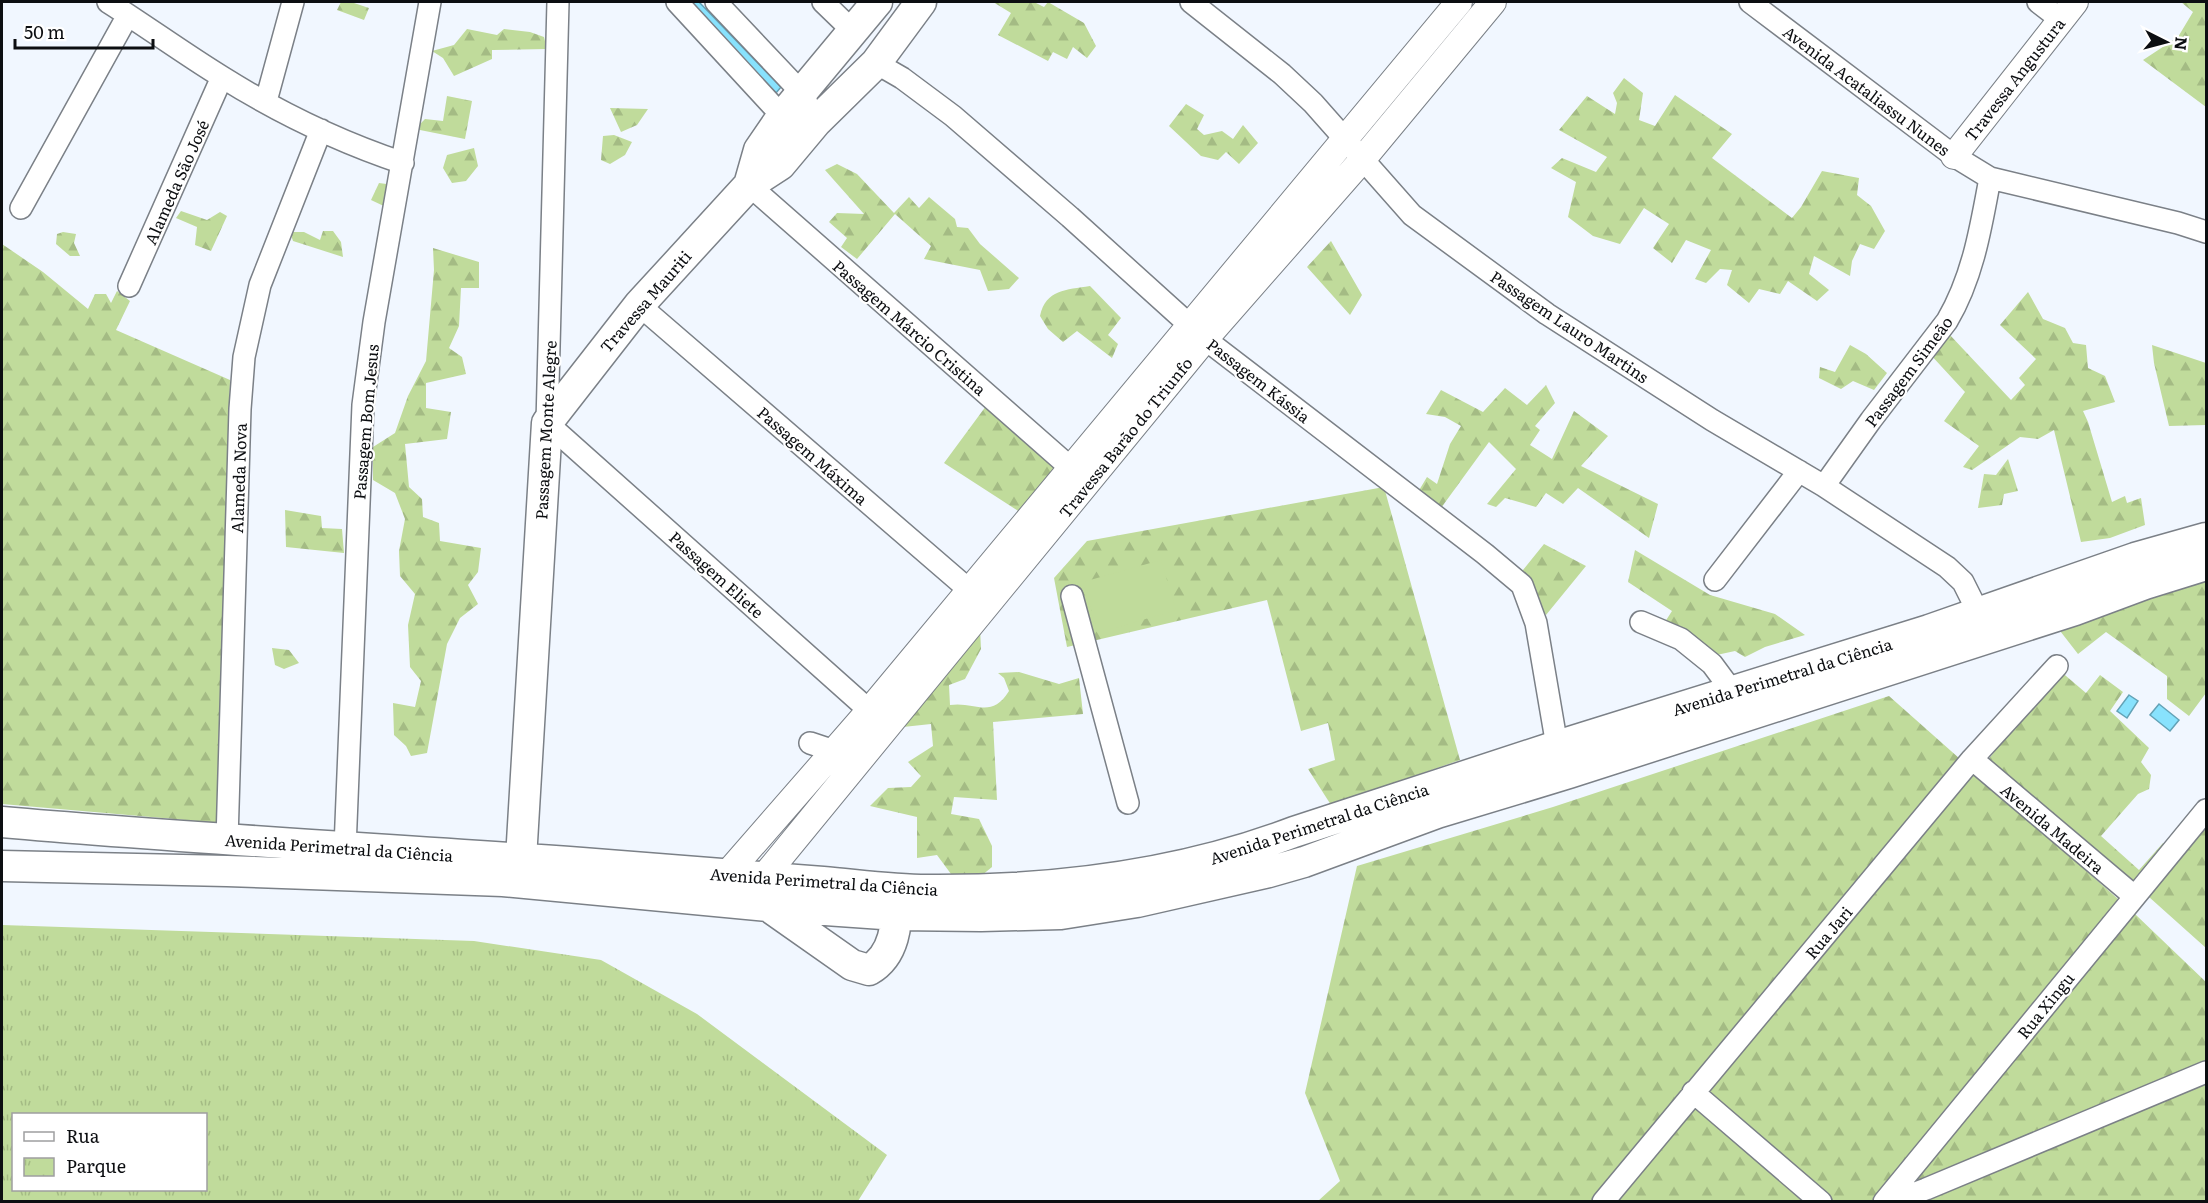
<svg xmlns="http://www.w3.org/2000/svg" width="2208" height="1203" viewBox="0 0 2208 1203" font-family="Literata,serif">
	<defs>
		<pattern id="forest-firs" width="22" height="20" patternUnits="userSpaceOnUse" patternTransform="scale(1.5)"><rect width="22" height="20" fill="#c0db9b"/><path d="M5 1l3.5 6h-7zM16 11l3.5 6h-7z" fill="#a4bb84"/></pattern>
		<pattern id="park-tufts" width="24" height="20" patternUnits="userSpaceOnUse" patternTransform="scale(1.5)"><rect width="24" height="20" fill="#c0db9b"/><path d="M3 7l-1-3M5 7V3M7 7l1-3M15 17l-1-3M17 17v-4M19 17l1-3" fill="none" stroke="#a4bb84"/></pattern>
	</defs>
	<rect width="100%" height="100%" fill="#f1f7ff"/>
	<path fill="url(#forest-firs)" d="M341,2H351L369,8L364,20L337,10Z
		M993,2H1034L1044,7L1048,2L1084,23L1096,46L1087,58L1073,47L1067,59L1053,52L1048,61L998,35L1011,13Z
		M2181,2H2206V107L2143,60L2178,37L2193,12Z
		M467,29L497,35L504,29L530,32L544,37L547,49L492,50V59L454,76L443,58L432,51L454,45Z
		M1624,78L1643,93L1639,120L1655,126L1675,95L1732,134L1712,158L1792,218L1801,207L1822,171L1859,178L1857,195L1871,206L1885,231L1874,249L1860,244L1852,261L1850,276L1814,256L1809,274L1829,290L1817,301L1788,281L1780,294L1759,289L1749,303L1727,285L1732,270L1720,269L1706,283L1695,279L1711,250L1686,240L1672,263L1653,248L1669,224L1644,208L1620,244L1593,236L1568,217L1576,182L1551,168L1562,158L1596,172L1607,157L1559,130L1587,96L1615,114L1617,103L1613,93Z
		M447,96L472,101L465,139L415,129L425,119L443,121Z
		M1186,104L1204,115L1197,129L1204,135L1222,131L1233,139L1243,125L1258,143L1239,164L1226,152L1218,160L1201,156L1169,126Z
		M610,108L648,109L637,125L621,132Z
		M614,135L632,142L625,155L610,164L601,160L603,136Z
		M474,148L478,166L466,181L452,183L443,168L447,155Z
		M837,164L857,174L894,213L909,197L919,208L929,197L955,219L957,227L968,228L980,244L1019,278L1009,289L988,291L980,270L924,259L931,246L895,214L857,259L841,247L847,238L829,222L837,213L864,214L825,170Z
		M379,183L394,185L388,208L371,200Z
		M181,211L207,220L220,212L227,216L211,251L195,245L197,227L176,218Z
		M323,231H333L341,242L343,257L293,241L290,232H304L320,240Z
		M63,232L76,234L74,243L80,256H70L56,244L57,234Z
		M1331,241L1362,295L1350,315L1307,267Z
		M2,244L43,272L88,309L95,294H106L111,303L117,291L130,301L116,330L230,380L220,823L2,804Z
		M433,248L479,262V288H461L459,326L449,348L462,357L466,374L426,383V408L451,412L447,439L405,444L409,487L422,499L423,517L439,523L440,541L481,548L478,572L468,585L478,604L460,618L447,644L427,753L411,756L406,746L394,735L393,703L415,707L421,681L410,667L408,625L415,594L400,576L399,551L405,519L395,493L373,480V447L395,433L408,396L426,361L434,270Z
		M1090,286L1121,318L1108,335L1118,344L1112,358L1077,331L1063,342L1048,329L1040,316C1046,289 1066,290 1090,286Z
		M2028,292L2043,319L2065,328L2073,343L2086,345L2088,368L2105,376L2115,402L2083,411L2088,422L2112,502L2125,496L2127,503L2141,498L2145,525L2110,538L2081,542L2054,430L2038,439L2020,437L1972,470L1963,467L1979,446L1944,421L1965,392L1929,353L1949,334L2011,400L2025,385L2019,378L2036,359L2000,325Z
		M1850,345L1866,354L1887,373L1874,390L1853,381L1841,389L1819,378L1820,367L1835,372Z
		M2152,345L2206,363V425L2169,426L2154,363Z
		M1546,385L1555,403L1535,426L1540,430L1530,445L1552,459L1574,411L1608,436L1581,466L1658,504L1649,538L1578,488L1563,504L1546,493L1536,507L1505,498L1496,507L1487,504L1516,469L1489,442L1441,508L1418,492L1427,477L1437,484L1450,444L1461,426L1445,417L1426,414L1441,390L1483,412L1505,388L1527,405Z
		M989,402L1063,471L1026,516L944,463Z
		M2008,459L2018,491L2004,494L2002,505L1978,508L1984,474L1996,475Z
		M1384,487L1460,760L1331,805L1308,769L1335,760L1328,723L1301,731L1267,600L1067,647L1054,578L1087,541Z
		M285,510L321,516L322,528L342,529L344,553L286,547Z
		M1544,544L1586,566L1546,615L1519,575Z
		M1635,550L1710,595L1775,614L1805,635L1765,647L1745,657L1735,651L1712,656L1663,625L1672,611L1628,582Z
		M2206,578V693L2189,716L2167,699V676L2106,632L2078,654L2057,627Z
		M980,628L981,649L965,679L949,685L950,705C975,701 991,720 1009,691L1004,678L998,673L1019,672L1059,684L1079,678L1083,714L993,722L997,800L954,797L951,814L979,819L992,846V867L981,876L951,874L937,855L917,858V817L870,806L888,788L911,787L921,776L908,762L933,746L931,724L903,727Z
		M272,648L289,650L299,663L284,669L275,665Z
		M2059,670L2086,693L2100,675L2123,692L2110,711L2149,748L2141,762L2151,775L2149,789L2138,794L2101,836L2139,870L2163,843L2169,846L2134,881L1988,760Z
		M1889,696L2136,915L2206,982V1201H1318L1340,1181L1305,1093L1357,866L1553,807Z
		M2206,821V948L2149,897Z"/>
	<path fill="url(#park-tufts)" fill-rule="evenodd" d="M2,925L474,941L601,960L697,1014L887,1155L858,1201H2ZM14,1114H206V1190H14Z"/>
	<path fill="#c0db9b" d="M1161,560L1176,610L1098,633L1083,582Z"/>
	<path fill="#88e2fd" stroke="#63a2b6" stroke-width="1.5" d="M688,2H699L781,87L776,93Z
		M2129,695L2138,701L2127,718L2117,711Z
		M2159,704L2179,720L2170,731L2150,715Z"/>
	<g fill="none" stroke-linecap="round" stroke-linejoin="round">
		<defs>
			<path id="minor" d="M108,2C146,26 183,53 222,77C278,112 340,142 403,163
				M558,2L547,423L880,720
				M677,2L772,105L783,115L795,118
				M716,2L802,93L807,103
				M823,2L853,31
				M1191,2L1282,74L1313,103L1412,215L1547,314L1712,420L1824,486L1947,567L1963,582L1978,612
				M1750,2L1954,156L1990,178L2178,223L2206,232
				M2038,2L2060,19
				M876,63L902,78L953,116L1070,217L1205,339L1485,554L1522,585L1536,623L1557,746
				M266,101L293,2
				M749,185L1072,469
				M21,208L128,15
				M129,286L222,77
				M639,305L982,601
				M1824,486L1871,420L1947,321C1973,277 1981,227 1990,178
				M1715,580L1799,471
				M1072,596L1128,803
				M1641,622L1681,639L1712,664L1732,691
				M810,743L834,751
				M1972,759L2134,896
				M227,840L240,409L244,357L260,285L321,130
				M345,848L363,405L374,322L430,2
				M1693,1092L1821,1202
				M1603,1202L1972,759L2057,666
				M1884,1202L2206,810
				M1891,1202L1926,1189L2206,1072"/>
			<path id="tertiary" d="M1954,156L2075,2
				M727,874L870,710L1459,2
				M763,878L1205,339L1362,160L1493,2"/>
			<path id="secondary" d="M749,185L759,150L783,115L877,2
				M2,822C195,839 388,849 582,863C662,869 743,876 823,882C858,885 893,890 927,890C1051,891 1178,876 1294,832L1557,746L1929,630L2135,558L2206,538
				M521,859L547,423L639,305L749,185L780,165L816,122L876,63L921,2
				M2,866L227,871L503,881L768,906L897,915L981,916L1061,914L1137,902L1269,872L1304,862L1437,813L1569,773L2075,610L2145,584L2206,565
				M768,906L852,965L869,970C895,955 897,924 897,896"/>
		</defs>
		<use href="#minor" stroke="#7b8087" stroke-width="24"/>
		<use href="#tertiary" stroke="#7b8087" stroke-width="28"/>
		<use href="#secondary" stroke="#7b8087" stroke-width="33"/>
		<use href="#minor" stroke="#fff" stroke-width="21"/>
		<use href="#tertiary" stroke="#fff" stroke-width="26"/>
		<use href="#secondary" stroke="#fff" stroke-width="30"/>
	</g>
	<g text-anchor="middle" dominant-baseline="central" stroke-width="4.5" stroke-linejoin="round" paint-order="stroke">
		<g font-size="16" fill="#0c0e11" stroke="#fff">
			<text transform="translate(2014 79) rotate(-52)">Travessa Angustura</text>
			<text transform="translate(1867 90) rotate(37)">Avenida Acataliassu Nunes</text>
			<text transform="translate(176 182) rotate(-66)">Alameda São José</text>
			<text transform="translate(645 301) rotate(-49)">Travessa Mauriti</text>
			<text transform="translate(1570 326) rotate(34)">Passagem Lauro Martins</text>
			<text transform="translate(910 327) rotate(41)">Passagem Márcio Cristina</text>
			<text transform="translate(1908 371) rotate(-53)">Passagem Simeão</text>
			<text transform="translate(1259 380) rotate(38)">Passagem Kássia</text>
			<text transform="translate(365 422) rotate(-85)">Passagem Bom Jesus</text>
			<text transform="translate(545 430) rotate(-87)">Passagem Monte Alegre</text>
			<text transform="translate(1125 437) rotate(-51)">Travessa Barão do Triunfo</text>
			<text transform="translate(813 455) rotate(41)">Passagem Máxima</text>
			<text transform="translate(238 478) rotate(-88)">Alameda Nova</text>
			<text transform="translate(717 574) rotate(42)">Passagem Eliete</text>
			<text transform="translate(1782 676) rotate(-17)">Avenida Perimetral da Ciência</text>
			<text transform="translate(1319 823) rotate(-18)">Avenida Perimetral da Ciência</text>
			<text transform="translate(2053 828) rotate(40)">Avenida Madeira</text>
			<text transform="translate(339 847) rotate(4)">Avenida Perimetral da Ciência</text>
			<text transform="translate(824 881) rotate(4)">Avenida Perimetral da Ciência</text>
			<text transform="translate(1828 932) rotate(-50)">Rua Jari</text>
			<text transform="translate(2045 1005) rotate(-51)">Rua Xingu</text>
		</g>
	</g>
	<rect width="2208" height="1203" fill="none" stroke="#0c0e11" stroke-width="6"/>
	<rect x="12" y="1113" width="195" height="78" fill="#ffffff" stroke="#9e9fa0" stroke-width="1.5"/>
	<rect x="24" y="1132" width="30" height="9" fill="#ffffff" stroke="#9e9fa0" stroke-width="1.5"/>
	<text x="66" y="1143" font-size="18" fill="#0c0e11">Rua</text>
	<rect x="24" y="1158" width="30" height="18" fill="url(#park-tufts)" stroke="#9e9fa0" stroke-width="1.5"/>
	<text x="66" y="1173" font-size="18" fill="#0c0e11">Parque</text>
	<g transform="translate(2166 42) rotate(96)" stroke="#ffffff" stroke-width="4.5" paint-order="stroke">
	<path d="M0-4.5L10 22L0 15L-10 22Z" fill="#0c0e11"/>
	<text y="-9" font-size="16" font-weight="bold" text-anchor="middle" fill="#0c0e11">N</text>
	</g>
	<path d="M15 39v9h138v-9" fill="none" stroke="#0c0e11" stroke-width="3"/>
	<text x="24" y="39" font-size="18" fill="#0c0e11" stroke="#ffffff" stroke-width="4.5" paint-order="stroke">50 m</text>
</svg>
